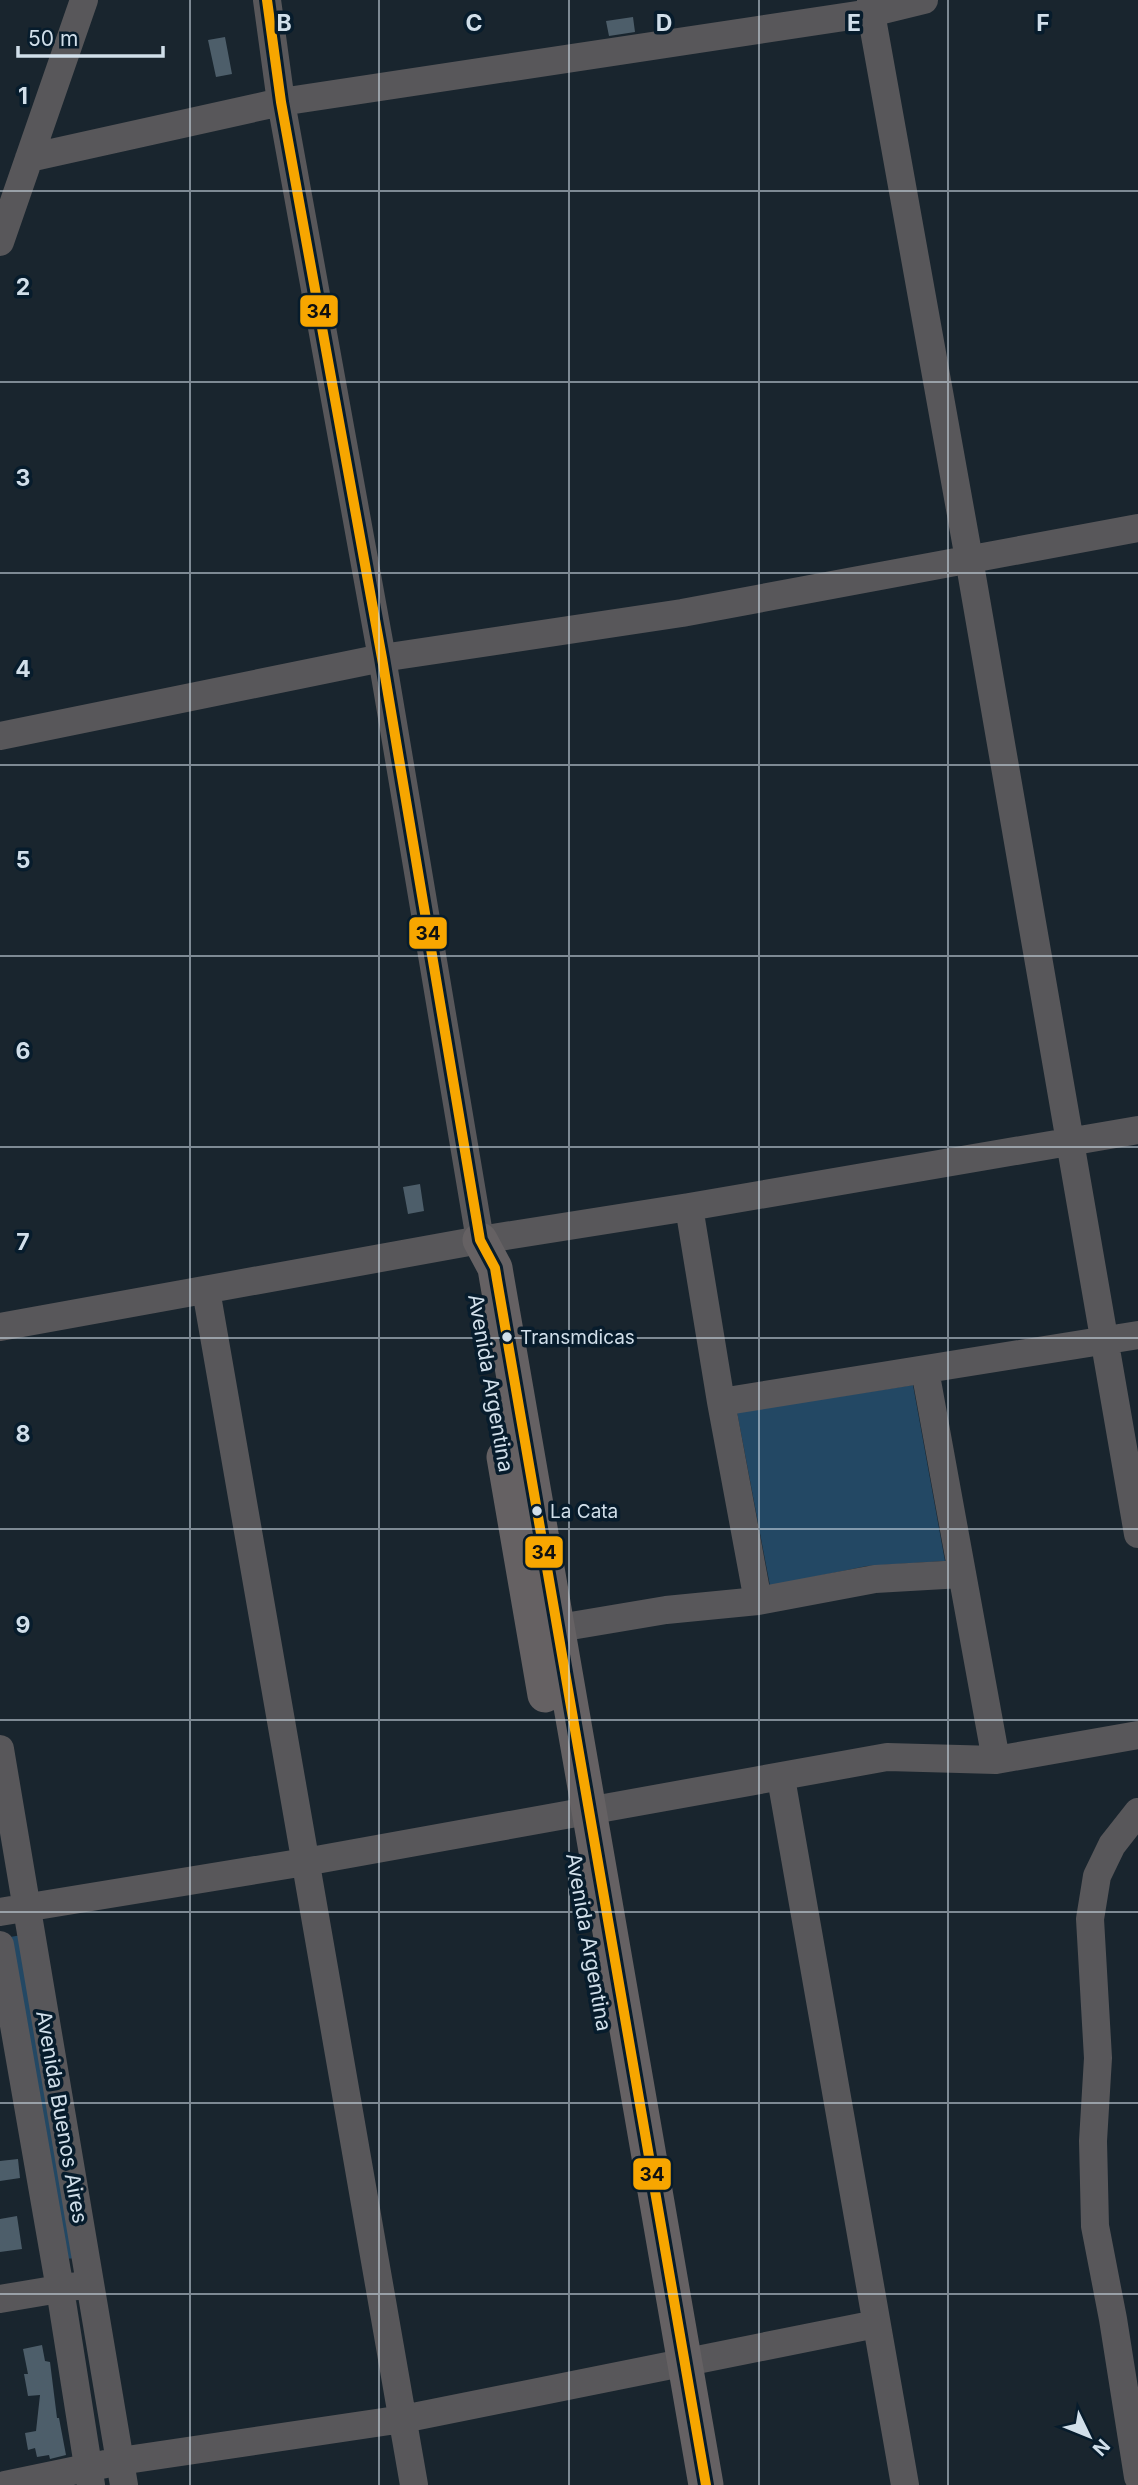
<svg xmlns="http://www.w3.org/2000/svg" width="1138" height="2485" viewBox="0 0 1138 2485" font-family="Inter,sans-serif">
	<rect width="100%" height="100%" fill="#19252e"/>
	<path fill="#234864" d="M913,1385L945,1561L867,1566L770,1586L737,1412Z
		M22,1935L77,2258L64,2259L10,1937Z"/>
	<path fill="#4d5e6a" d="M633,17L635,32L609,36L606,21Z
		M225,37L232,74L216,77L208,40Z
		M420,1184L424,1211L408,1214L403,1187Z
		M18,2159L20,2178L0,2181V2161Z
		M17,2216L22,2249L0,2252V2219Z
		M42,2345L45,2361L50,2362L57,2418H59L66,2455L50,2459L49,2455L37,2457L35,2448L28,2450L25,2433L36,2431L40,2395L28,2396L24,2374H28L23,2349Z"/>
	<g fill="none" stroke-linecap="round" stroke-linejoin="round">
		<path stroke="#58575a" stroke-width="28" d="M267,0L281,102L382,658L480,1240
			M871,0V13L969,559L1138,1534
			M29,158L281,102L871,13L924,0
			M0,242L84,0
			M0,736L382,658L682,613L1138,528
			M689,1207L721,1402L758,1601
			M206,1290L414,2485
			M0,1327L480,1240L689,1207L1138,1130
			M925,1370L996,1760
			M721,1402L1138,1335
			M559,1628L666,1610L758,1601L875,1579L962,1574
			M0,1749L124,2485
			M781,1778L905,2485
			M1138,1812L1112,1845L1097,1876L1090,1919L1098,2058L1093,2141L1095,2226L1113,2319L1138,2477
			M0,1912L305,1862L887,1757L996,1760L1138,1735
			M0,1945L60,2289L91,2485
			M0,2299L77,2286
			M5,2485L120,2461L403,2419L876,2324"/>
		<path stroke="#656163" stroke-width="35" d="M480,1240L495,1268L497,1280L706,2485
			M504,1457L545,1695"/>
		<defs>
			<path id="bus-1" d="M267,0L281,102L382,658L480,1240L495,1268L497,1280L706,2485"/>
		</defs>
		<use href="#bus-1" stroke="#071c2c" stroke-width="16"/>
		<use href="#bus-1" stroke="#f7a600" stroke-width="10"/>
	</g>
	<path fill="none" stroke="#d1dfea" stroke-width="2" stroke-opacity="0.55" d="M190,0V2485M379,0V2485M569,0V2485M759,0V2485M948,0V2485M0,191H1138M0,382H1138M0,573H1138M0,765H1138M0,956H1138M0,1147H1138M0,1338H1138M0,1529H1138M0,1720H1138M0,1912H1138M0,2103H1138M0,2294H1138"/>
	<g fill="#d1dfea" stroke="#071c2c" stroke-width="2.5">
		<circle cx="507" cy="1337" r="6"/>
		<circle cx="537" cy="1511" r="6"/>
	</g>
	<g text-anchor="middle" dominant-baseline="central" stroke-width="7" stroke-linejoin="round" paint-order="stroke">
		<g font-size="19" fill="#d1dfea" stroke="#071c2c" text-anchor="start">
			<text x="520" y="1337">Transmdicas</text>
			<text x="550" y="1511">La Cata</text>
		</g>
		<g font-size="21" fill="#d1dfea" stroke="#071c2c">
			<text transform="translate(491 1383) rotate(80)">Avenida Argentina</text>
			<text transform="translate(589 1942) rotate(80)">Avenida Argentina</text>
			<text transform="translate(62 2117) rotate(80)">Avenida Buenos Aires</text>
		</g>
	</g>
	<g font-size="23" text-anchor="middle" font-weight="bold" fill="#d1dfea" stroke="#071c2c" stroke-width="7" stroke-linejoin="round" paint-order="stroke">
		<text x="284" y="31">B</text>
		<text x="474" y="31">C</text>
		<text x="664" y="31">D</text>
		<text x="854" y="31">E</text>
		<text x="1043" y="31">F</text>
		<text x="23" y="104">1</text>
		<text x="23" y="295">2</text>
		<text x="23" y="486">3</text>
		<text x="23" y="677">4</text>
		<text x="23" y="868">5</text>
		<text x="23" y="1059">6</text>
		<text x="23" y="1250">7</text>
		<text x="23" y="1442">8</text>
		<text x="23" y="1633">9</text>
	</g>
	<g stroke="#071c2c" stroke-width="2.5">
		<rect x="299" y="294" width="40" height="34" rx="7" fill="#f7a600"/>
		<rect x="408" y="916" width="40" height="34" rx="7" fill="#f7a600"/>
		<rect x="524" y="1535" width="40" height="34" rx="7" fill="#f7a600"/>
		<rect x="632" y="2157" width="40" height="34" rx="7" fill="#f7a600"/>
	</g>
	<g font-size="19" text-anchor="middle" font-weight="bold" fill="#111">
		<text x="319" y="318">34</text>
		<text x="428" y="940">34</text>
		<text x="544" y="1559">34</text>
		<text x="652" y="2181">34</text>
	</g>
	<g transform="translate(1089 2436) rotate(133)" stroke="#071c2c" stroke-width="5" paint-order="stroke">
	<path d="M0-5L12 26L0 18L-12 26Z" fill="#d1dfea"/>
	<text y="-10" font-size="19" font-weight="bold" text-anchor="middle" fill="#d1dfea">N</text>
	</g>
	<path d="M18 46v10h145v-10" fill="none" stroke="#d1dfea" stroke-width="3.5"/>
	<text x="28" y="46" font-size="21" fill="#d1dfea" stroke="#071c2c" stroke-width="5" paint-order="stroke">50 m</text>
</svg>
